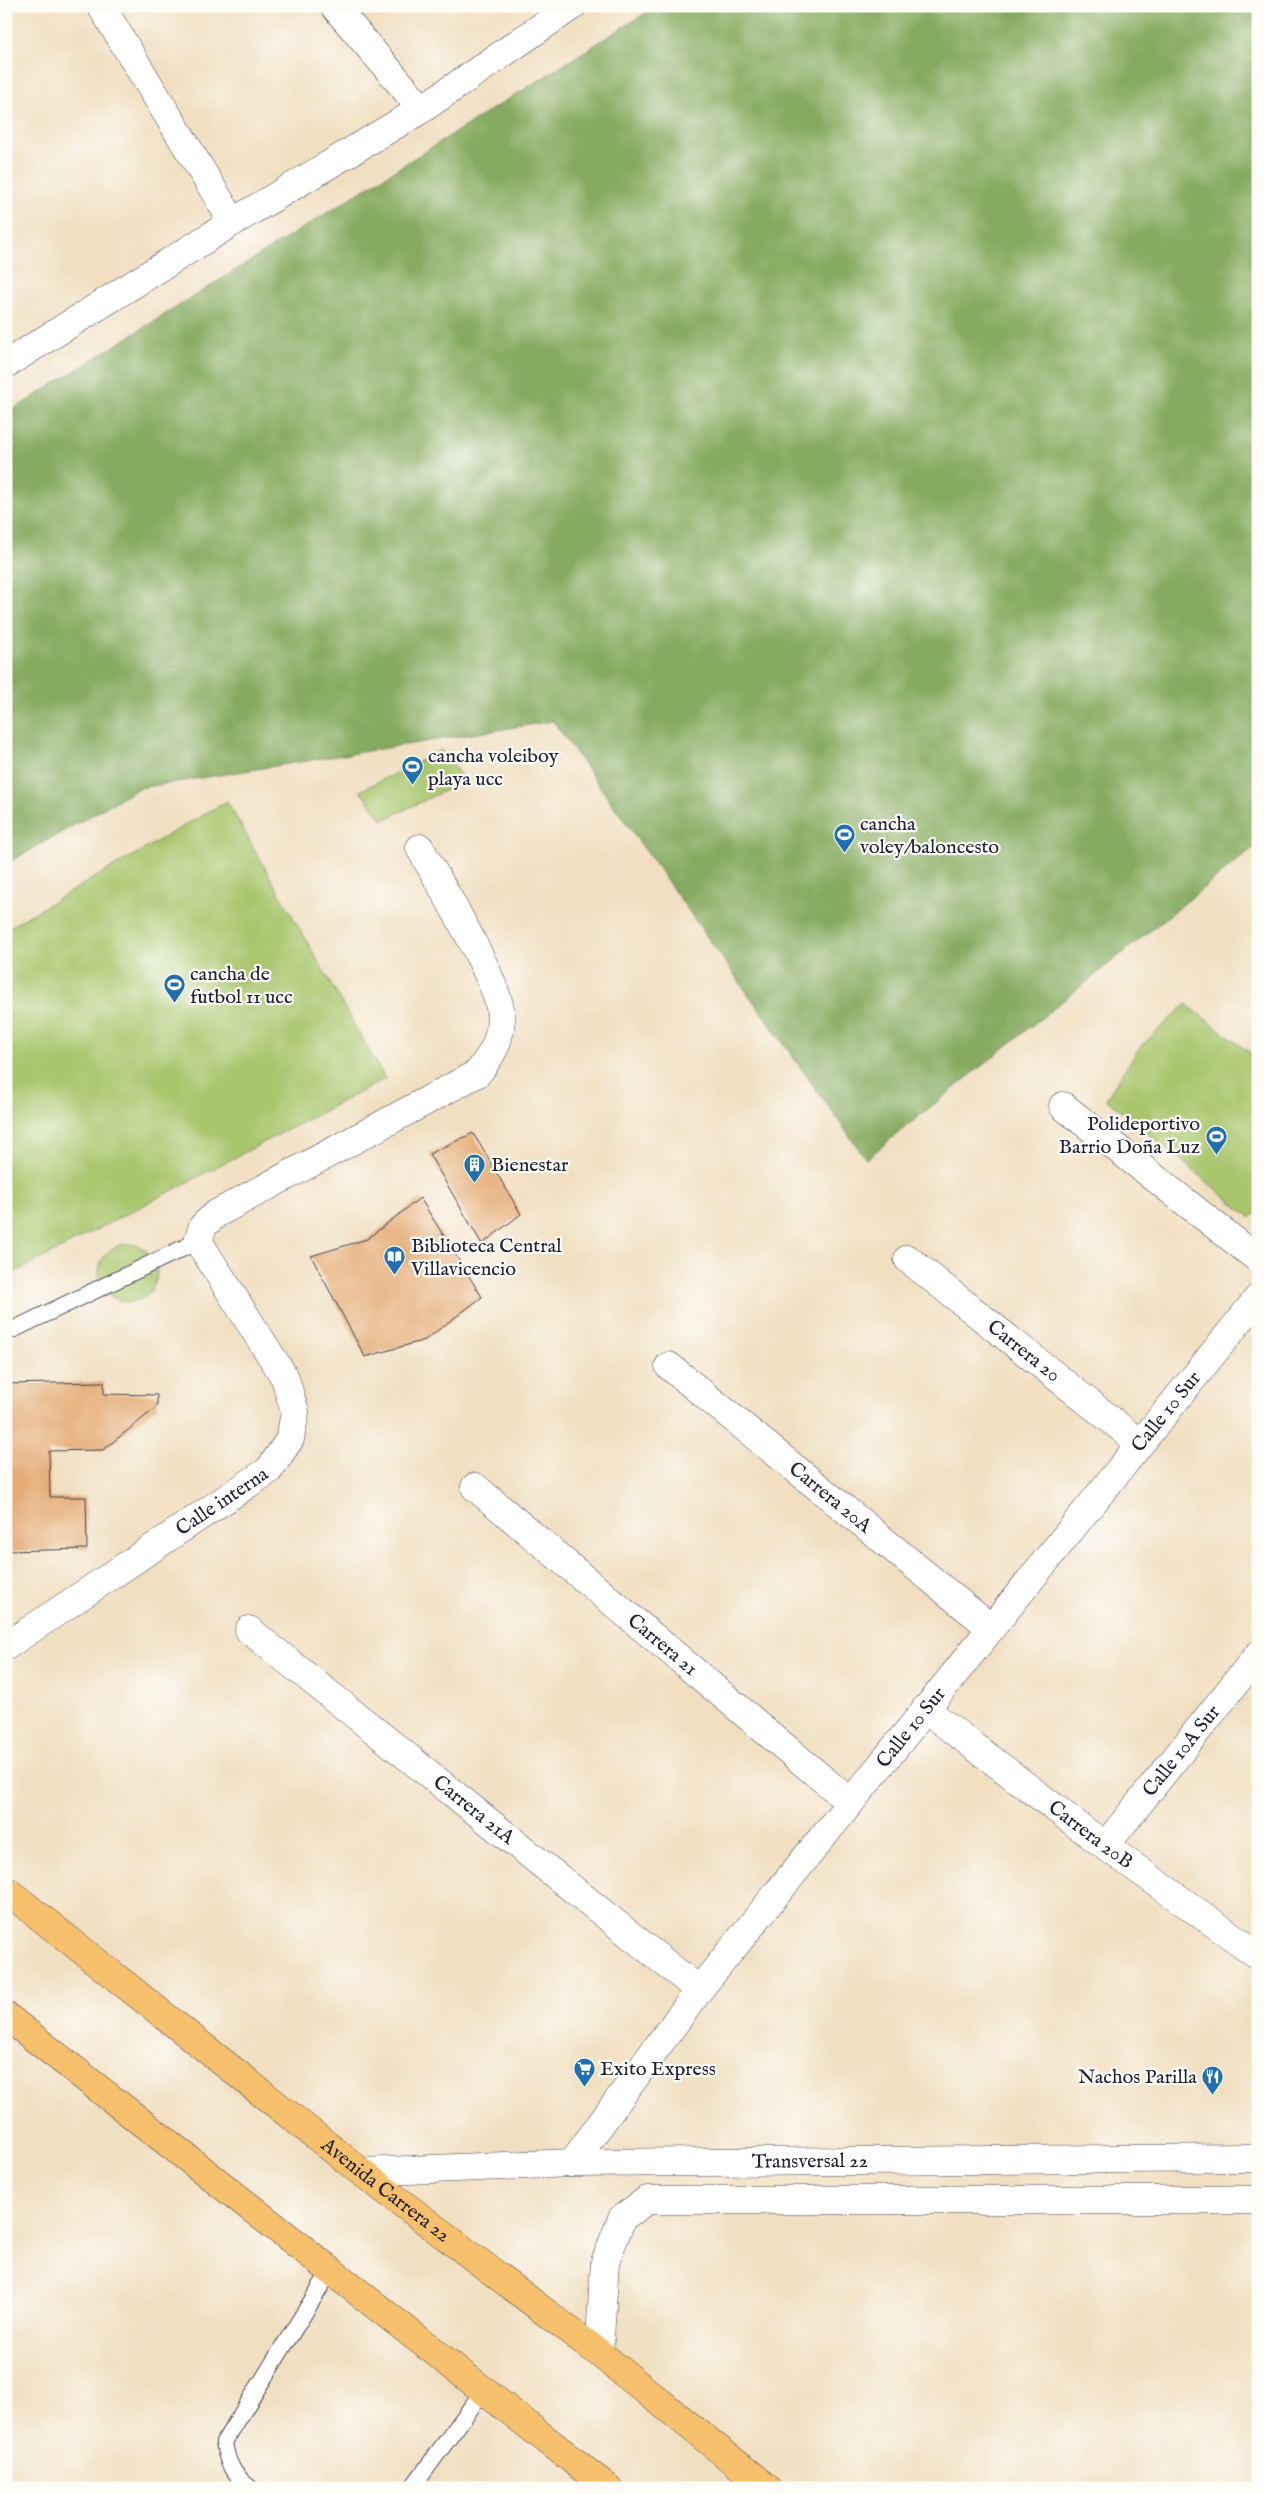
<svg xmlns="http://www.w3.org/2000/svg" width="1264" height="2494" viewBox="0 0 1264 2494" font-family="'IM FELL English',serif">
	<rect width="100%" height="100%" fill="#fdfcf7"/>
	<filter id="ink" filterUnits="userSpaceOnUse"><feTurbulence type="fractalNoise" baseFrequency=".02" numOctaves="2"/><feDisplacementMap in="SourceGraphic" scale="10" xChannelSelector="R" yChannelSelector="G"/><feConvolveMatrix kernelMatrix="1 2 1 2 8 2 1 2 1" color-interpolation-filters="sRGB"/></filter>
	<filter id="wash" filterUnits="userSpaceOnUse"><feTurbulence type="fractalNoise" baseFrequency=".0096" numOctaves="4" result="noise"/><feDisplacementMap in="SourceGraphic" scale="20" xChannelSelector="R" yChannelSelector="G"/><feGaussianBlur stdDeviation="1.12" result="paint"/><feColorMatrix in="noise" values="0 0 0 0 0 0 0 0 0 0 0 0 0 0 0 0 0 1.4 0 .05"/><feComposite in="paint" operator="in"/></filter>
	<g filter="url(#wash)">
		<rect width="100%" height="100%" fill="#f1dfc1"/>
		<path fill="#a9c66d" stroke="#667454" d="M441,750L465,781L383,820L360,791Z
			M227,801L385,1079L6,1277V929Z
			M1186,1004L1258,1059V1211L1251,1218L1106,1099L1139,1048Z
			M99 1273a29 29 0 1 1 58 0a29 29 0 1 1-58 0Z"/>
		<path fill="#86ab60" stroke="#54664e" d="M657,6H1258V844L866,1159L553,721L139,788L6,864V414Z"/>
		<g id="blocks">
			<path fill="#e4ab74" d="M473,1133L521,1214L482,1244L429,1154Z
				M420,1198L482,1297L425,1340L365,1357L311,1256L367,1239Z
				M104,1382V1394L157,1395V1407L103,1450L49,1451L50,1497H86L87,1549L6,1551V1384Z"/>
		</g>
	</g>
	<g filter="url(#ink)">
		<use href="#blocks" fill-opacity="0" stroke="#413e4f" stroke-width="1"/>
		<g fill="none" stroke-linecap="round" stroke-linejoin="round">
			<defs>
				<path id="lane" d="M6,1333L198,1241
					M250,2488C233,2475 227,2463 224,2442L331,2270
					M412,2488L484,2390"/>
				<g id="street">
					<path d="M101,6L233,222"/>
					<path d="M334,6L422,109"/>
					<path d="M6,364L233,222L422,109L572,6"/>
					<path d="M1063,1106L1258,1259"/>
					<path id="s1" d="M908,1259L1140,1443"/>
					<path id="s2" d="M669,1366L991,1628"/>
					<path id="s3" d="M475,1487L850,1802"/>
					<path id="s4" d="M249,1630L699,1990"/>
					<path id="s5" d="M6,1646L269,1470L290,1439L295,1412L285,1378L198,1241L203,1226L216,1214L478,1073C492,1054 500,1043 501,1018C503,987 438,881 420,848"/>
					<path id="s6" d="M925,1709L1105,1846L1258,1955"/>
					<path id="s7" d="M1105,1846L1258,1655"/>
					<path id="s8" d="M572,2163L699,1990L1258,1298"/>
					<path id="s9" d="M361,2172L572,2163L1258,2158"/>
					<path d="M599,2353L605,2262L622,2218L647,2200H1258"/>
				</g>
				<g id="highway">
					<path id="s10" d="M6,1890L361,2172L599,2353L767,2488"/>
					<path d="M6,2016L608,2488"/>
				</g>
			</defs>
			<use href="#lane" stroke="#413e4f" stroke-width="18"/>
			<use href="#street" stroke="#413e4f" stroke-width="29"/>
			<use href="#highway" stroke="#413e4f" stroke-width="29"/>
			<use href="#lane" stroke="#fff" stroke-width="16"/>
			<use href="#street" stroke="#fff" stroke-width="28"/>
			<use href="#highway" stroke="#f7c06c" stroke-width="28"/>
		</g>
	</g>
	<defs>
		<symbol id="stadium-pin" viewBox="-11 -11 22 30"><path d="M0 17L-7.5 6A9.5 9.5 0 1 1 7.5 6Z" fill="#1f6fb2" stroke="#fdfcf7"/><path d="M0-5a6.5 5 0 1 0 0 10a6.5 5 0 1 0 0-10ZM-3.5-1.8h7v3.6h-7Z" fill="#fff"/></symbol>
		<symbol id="building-pin" viewBox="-11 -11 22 30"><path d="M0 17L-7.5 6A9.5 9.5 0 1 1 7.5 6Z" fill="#1f6fb2" stroke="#fdfcf7"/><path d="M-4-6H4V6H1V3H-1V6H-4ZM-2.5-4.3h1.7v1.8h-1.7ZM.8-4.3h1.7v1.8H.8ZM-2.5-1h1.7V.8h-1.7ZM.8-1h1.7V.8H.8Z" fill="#fff"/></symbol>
		<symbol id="library-pin" viewBox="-11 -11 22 30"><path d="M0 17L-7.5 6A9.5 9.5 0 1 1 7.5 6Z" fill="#1f6fb2" stroke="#fdfcf7"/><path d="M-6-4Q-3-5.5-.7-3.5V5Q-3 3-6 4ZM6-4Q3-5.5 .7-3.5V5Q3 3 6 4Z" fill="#fff"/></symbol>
		<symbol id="supermarket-pin" viewBox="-11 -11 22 30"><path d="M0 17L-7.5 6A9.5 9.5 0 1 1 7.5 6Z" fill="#1f6fb2" stroke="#fdfcf7"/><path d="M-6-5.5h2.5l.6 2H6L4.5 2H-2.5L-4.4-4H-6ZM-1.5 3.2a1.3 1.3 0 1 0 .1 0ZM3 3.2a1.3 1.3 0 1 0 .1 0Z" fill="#fff"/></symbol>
		<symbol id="restaurant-pin" viewBox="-11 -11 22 30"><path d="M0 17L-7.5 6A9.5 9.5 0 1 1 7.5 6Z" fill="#1f6fb2" stroke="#fdfcf7"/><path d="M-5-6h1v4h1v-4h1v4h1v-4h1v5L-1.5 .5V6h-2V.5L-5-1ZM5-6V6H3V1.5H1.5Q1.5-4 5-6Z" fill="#fff"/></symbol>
	</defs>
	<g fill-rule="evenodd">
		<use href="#stadium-pin" x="400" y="754" width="25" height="34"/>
		<use href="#stadium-pin" x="832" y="822" width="25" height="34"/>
		<use href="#stadium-pin" x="162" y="972" width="25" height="34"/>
		<use href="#stadium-pin" x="1204" y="1124" width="25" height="34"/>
		<use href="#building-pin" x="462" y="1152" width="25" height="34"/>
		<use href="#library-pin" x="382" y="1244" width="25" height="34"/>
		<use href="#supermarket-pin" x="572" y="2056" width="25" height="34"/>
		<use href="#restaurant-pin" x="1200" y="2064" width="25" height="34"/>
	</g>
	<g text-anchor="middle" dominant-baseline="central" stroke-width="4.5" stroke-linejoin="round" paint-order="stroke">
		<g font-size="20" fill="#22223b" stroke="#fdfcf7" text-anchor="start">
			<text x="428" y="756">cancha voleiboy<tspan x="428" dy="23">playa ucc</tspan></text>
			<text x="860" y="824">cancha<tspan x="860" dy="23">voley/baloncesto</tspan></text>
			<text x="190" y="974">cancha de<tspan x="190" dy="23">futbol 11 ucc</tspan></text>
			<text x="1200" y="1124" text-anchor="end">Polideportivo<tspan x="1200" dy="23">Barrio Doña Luz</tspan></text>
			<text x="491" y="1165">Bienestar</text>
			<text x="411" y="1246">Biblioteca Central<tspan x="411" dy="23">Villavicencio</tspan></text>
			<text x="600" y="2069">Exito Express</text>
			<text x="1197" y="2077" text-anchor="end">Nachos Parilla</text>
		</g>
		<g font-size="20" fill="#22223b" stroke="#fdfcf7">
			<text stroke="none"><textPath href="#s1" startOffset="148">Carrera 20</textPath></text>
			<text stroke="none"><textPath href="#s8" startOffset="958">Calle 10 Sur</textPath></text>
			<text stroke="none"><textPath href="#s2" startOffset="208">Carrera 20A</textPath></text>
			<text stroke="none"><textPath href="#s5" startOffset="260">Calle interna</textPath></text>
			<text stroke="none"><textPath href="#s3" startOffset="245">Carrera 21</textPath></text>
			<text stroke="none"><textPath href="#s8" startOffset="552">Calle 10 Sur</textPath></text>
			<text stroke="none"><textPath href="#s7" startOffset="122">Calle 10A Sur</textPath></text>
			<text stroke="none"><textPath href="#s4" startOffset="288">Carrera 21A</textPath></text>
			<text stroke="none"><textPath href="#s6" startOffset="208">Carrera 20B</textPath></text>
			<text stroke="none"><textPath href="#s9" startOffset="449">Transversal 22</textPath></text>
			<text stroke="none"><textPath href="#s10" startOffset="484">Avenida Carrera 22</textPath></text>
		</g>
	</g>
	<rect width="1264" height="2494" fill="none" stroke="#fdfcf7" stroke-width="25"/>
</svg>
